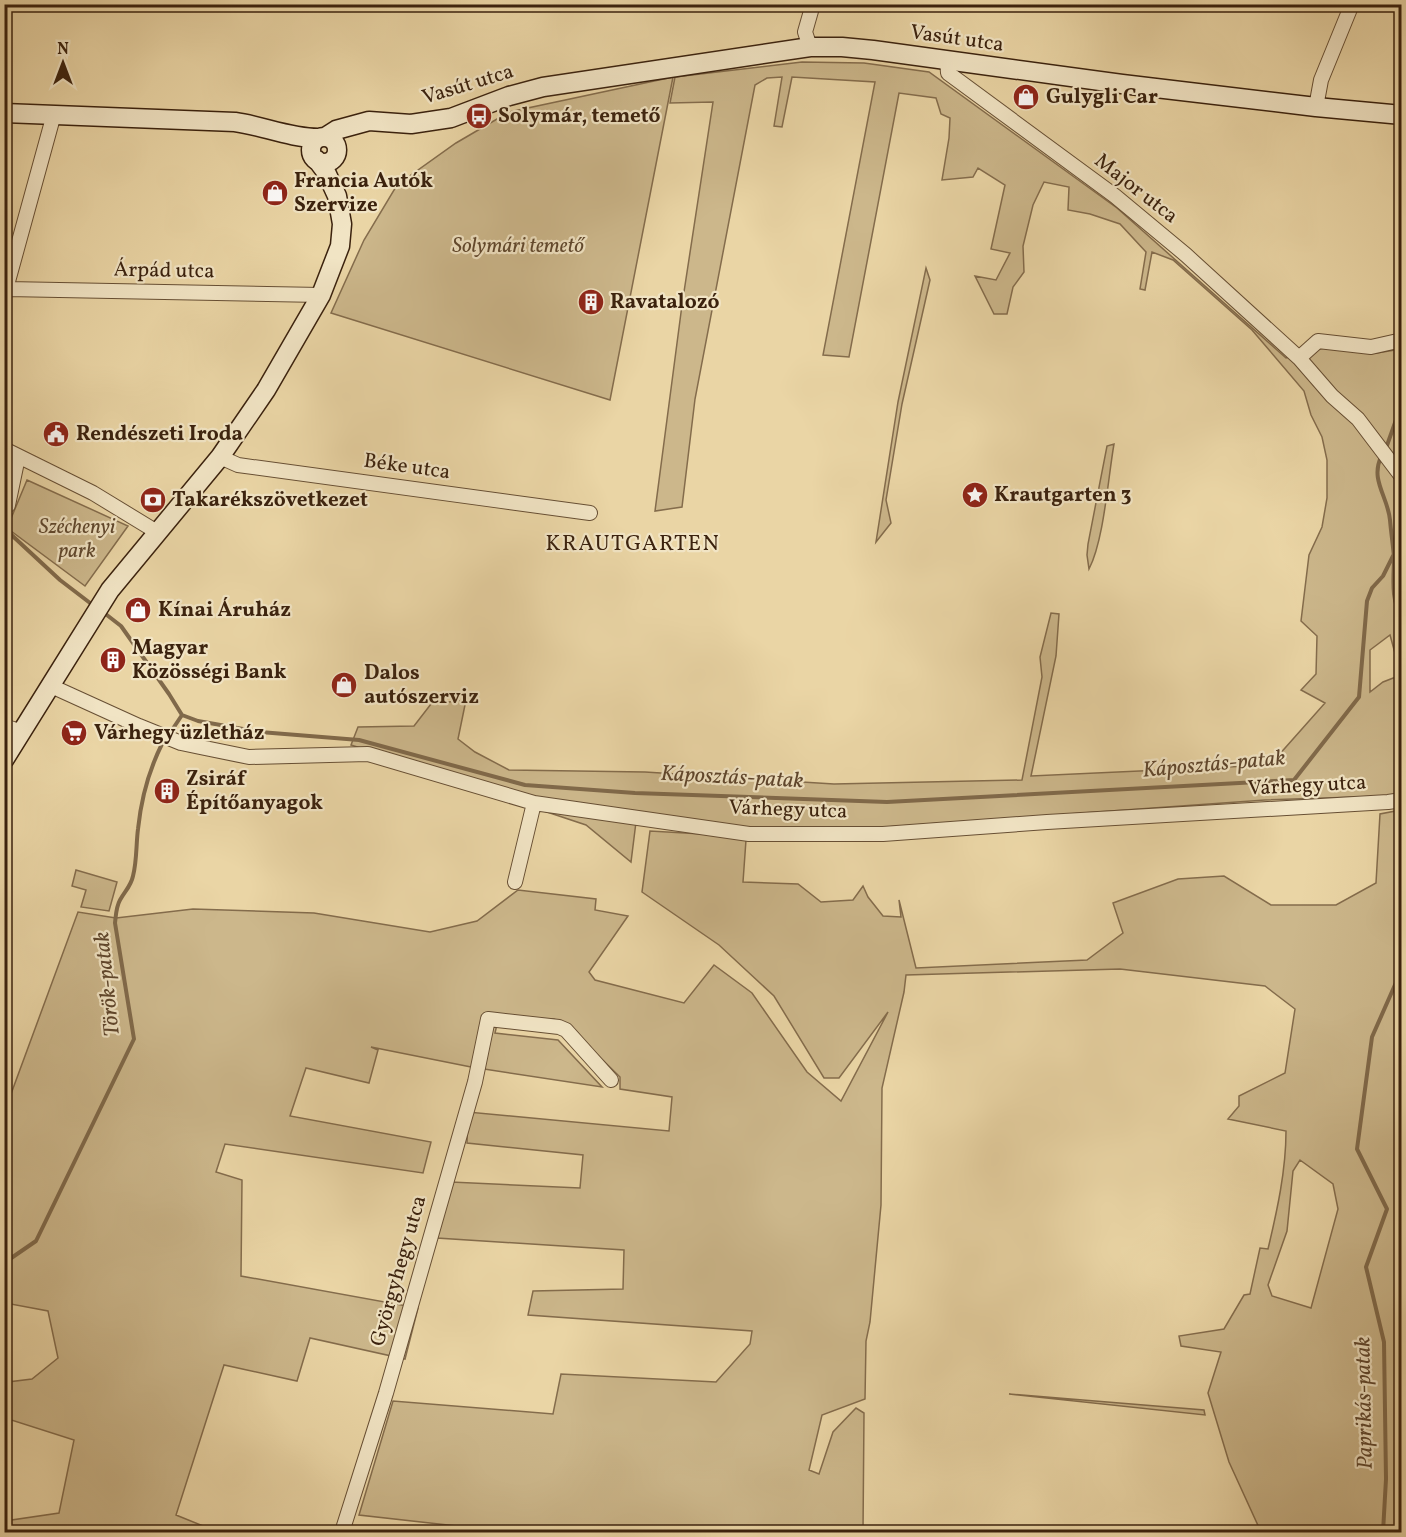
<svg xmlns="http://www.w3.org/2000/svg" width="1406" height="1537" viewBox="0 0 1406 1537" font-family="Vollkorn,serif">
	<rect width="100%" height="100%" fill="#ead5a5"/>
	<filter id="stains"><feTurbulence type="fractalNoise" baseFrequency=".00333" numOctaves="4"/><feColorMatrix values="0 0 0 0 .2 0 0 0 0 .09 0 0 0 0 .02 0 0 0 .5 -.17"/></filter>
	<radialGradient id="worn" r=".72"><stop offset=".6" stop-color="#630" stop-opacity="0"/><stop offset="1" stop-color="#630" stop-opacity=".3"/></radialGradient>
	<path fill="#ccb78b" stroke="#846c4c" stroke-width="1.5" fill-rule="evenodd" d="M802,62L864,63L929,72L1117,208L1286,358L1324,348L1377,353L1401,349V793L1387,796L1265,800L886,827H743L637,814L631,862L586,825L538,809L471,783L351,745L358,727L414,726L431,704L466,700L458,739L475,752L509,770L645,772L834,784L1022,780L1042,677L1040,657L1051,613L1059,614L1056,656L1031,776L1270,765L1325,703L1301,690L1316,674L1317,636L1301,621L1309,555L1322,527L1327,498V460L1322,437L1311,415L1304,391L1252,330L1173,260L1152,252L1145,290L1140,289L1146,252L1120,224L1090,214L1068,210L1069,187L1044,182L1033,205L1023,246L1024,272L1013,287L1007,314H994L975,276L996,280L1010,253L991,249L1005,185L978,168L973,177L942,180L949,138L950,118L941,114L936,98L899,93L849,357L823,355L875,82L792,77L782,127L774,126L782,77L767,78L755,85L695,399L682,507L655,511L682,305L713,102L670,103L675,77ZM1390,635L1401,675L1383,682L1370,692V650Z
		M673,77L610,400L331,313L364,240L397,185L456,143L509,112Z
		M926,268L930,280L902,404L886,500L891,523L876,542L898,402Z
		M1114,444C1108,478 1104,540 1089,569L1087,555L1088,544L1107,446Z
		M27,480L128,526L85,586L7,528Z
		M1401,810V1532H1261L1229,1462L1208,1393L1221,1352L1181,1346L1179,1336L1224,1329L1244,1295L1250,1294L1260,1248L1268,1249C1277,1211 1286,1171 1286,1131L1228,1119L1239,1106V1096L1285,1073L1295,1009L1265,986L1120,969L906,975L904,992L882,1088L881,1205L870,1322L866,1341L865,1399L822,1415L809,1470L819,1474L833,1432L856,1408L864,1413L863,1532H510L359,1515L393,1401L553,1414L561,1374L716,1382L750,1344L752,1331L528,1315L533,1291L623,1289L624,1250L437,1238L451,1182L580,1188L583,1155L467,1143L468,1112L669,1131L672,1097L620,1089V1077L567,1025L554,1019L498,1020L495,1033L558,1040L602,1087L471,1067L371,1047L378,1050L369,1083L306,1068L290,1116L431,1142L423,1173L225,1144L216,1172L242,1180L241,1276L418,1308L405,1359L310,1338L297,1381L224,1365L176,1515L218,1532H5V1521L59,1513L74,1440L5,1418V1392L8,1382L32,1379L58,1358L48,1311L5,1303L4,1197L7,1195L4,1191V1113L78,912L116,918L193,909L314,913L430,932L477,921L518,890L596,899L595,910L628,916L589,972L595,980L684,1003L714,965L752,993L807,1072L841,1101L888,1012L839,1078H824L774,996L719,945L642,892L650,831L702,834L746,840L743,882L798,884L821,902L853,900L863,886L868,897L883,916L901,917L899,900L916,968L1087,960L1123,933L1113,903L1178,879L1224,876L1271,905H1336L1376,883L1380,814ZM1300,1160L1333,1184L1338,1209L1311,1308L1272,1296L1268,1285L1287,1231L1293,1171Z
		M76,870L117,882L109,911L81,907L86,890L72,886Z
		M1009,1394L1204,1410L1205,1415Z"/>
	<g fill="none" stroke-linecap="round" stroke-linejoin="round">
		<path stroke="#80694a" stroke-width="4" d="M1385,451L1402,403
			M1381,457C1370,480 1388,497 1390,520C1391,532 1393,545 1394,557C1394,576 1390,600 1402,616
			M4,528L60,580L94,606
			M103,612L121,626L169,694L182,715L198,721L260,732L359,740L525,785L635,793L887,802L1294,780L1359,697L1367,601L1372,588L1383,576L1394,554
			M172,730L182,715
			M4,1263L36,1241L134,1039L115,923C116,915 116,907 120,900C125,891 131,886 133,876C137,861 136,844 138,829C141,800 149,770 162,744
			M1383,1532L1386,1479L1384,1342L1366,1267L1387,1209L1357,1149L1372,1037L1402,969"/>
		<defs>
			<path id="street" d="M810,47L805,32L813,4
				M947,60L948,73L1115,196L1186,255L1299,358L1332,396L1358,419L1402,477
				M1316,107L1321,80L1352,4
				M7,289L321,295
				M4,296L54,114
				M1299,358L1318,341L1371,347L1402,340
				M4,449L93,493L157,532
				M220,457L238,465L590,513
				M4,505H8L18,457
				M51,686L139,726L181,743L200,747L249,757L368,754L534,803L749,834H883L1047,822L1388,802L1402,800
				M4,726L22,732
				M515,882L534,803
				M342,1532L386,1393L475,1082L488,1019L559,1027L566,1030L611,1080"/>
			<path id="secondary" d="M4,113L235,122C263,126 290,138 318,138
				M325,137L336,130L369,121L411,124L451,118L509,96L543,87L810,47H842L873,50L1122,84L1316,107L1402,115
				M311 150a13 13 0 1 1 26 0a13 13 0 1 1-26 0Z
				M4,760L110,590L220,457L266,390L321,295L340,246L342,224L337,196L326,172L317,160"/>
		</defs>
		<use href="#street" stroke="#674f34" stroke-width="16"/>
		<use href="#secondary" stroke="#3b220e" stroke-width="21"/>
		<use href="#street" stroke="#f1e4c4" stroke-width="14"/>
		<use href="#secondary" stroke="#f1e4c4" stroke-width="18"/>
	</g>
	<defs>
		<symbol id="shop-disc" viewBox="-11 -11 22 22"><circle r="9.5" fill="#8f2418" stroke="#f1e4c4"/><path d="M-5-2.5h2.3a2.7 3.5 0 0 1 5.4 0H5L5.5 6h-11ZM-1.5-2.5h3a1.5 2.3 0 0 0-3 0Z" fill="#fff"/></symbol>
		<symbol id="bus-disc" viewBox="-11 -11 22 22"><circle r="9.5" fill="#8f2418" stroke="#f1e4c4"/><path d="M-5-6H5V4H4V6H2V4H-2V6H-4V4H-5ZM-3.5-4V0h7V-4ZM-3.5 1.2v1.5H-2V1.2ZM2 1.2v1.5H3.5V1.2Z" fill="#fff"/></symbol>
		<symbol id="building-disc" viewBox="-11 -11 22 22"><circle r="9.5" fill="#8f2418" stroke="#f1e4c4"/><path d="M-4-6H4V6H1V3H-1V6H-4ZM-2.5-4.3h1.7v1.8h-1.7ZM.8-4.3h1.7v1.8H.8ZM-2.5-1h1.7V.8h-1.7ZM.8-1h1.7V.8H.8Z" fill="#fff"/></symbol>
		<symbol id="civic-disc" viewBox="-11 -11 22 22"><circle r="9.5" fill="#8f2418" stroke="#f1e4c4"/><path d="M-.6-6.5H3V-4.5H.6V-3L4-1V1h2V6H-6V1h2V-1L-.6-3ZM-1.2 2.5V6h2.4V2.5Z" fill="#fff"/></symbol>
		<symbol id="sight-disc" viewBox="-11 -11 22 22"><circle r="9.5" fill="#8f2418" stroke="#f1e4c4"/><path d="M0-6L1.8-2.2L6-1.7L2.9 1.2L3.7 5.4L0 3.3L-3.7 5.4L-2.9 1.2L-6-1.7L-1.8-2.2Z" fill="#fff"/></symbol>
		<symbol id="bank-disc" viewBox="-11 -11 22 22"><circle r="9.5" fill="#8f2418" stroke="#f1e4c4"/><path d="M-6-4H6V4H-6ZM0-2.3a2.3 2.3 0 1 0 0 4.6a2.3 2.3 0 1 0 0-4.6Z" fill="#fff"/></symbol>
		<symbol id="supermarket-disc" viewBox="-11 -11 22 22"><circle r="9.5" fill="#8f2418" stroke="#f1e4c4"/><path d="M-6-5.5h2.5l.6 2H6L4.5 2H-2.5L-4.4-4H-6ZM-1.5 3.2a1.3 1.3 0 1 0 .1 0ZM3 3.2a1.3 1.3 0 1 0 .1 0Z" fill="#fff"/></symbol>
	</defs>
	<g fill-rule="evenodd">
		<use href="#shop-disc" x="1011" y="82" width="30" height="30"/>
		<use href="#bus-disc" x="464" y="101" width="30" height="30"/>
		<use href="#shop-disc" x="260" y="178" width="30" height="30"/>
		<use href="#building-disc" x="576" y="287" width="30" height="30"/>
		<use href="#civic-disc" x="41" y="419" width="30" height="30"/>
		<use href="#sight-disc" x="960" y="480" width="30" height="30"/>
		<use href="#bank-disc" x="138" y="485" width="30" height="30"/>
		<use href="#shop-disc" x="123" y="595" width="30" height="30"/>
		<use href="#building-disc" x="98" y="645" width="30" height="30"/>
		<use href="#shop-disc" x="329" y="670" width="30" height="30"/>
		<use href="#supermarket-disc" x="59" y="718" width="30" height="30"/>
		<use href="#building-disc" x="152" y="776" width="30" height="30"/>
	</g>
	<g text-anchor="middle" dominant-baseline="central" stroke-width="4.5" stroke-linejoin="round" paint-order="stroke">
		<g font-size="21" fill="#3b220e" stroke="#f1e4c4">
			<text transform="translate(957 39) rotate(8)">Vasút utca</text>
			<text transform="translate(468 85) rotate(-17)">Vasút utca</text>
			<text transform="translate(1136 189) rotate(38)">Major utca</text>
			<text transform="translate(164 271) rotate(1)">Árpád utca</text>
			<text transform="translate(407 467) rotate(8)">Béke utca</text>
			<text transform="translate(1307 786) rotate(-3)">Várhegy utca</text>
			<text transform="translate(788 810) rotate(2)">Várhegy utca</text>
			<text transform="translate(399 1271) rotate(-74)">Györgyhegy utca</text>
		</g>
		<g font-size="21" font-weight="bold" fill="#3b220e" stroke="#f1e4c4" text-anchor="start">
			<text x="1046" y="97">Gulygli Car</text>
			<text x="498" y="116">Solymár, temető</text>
			<text x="294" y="181">Francia Autók<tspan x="294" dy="24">Szervize</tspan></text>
			<text x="610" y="302">Ravatalozó</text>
			<text x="76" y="434">Rendészeti Iroda</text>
			<text x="994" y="495">Krautgarten 3</text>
			<text x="172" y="500">Takarékszövetkezet</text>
			<text x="158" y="610">Kínai Áruház</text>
			<text x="132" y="648">Magyar<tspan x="132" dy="24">Közösségi Bank</tspan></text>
			<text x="364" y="673">Dalos<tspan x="364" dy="24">autószerviz</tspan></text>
			<text x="94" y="733">Várhegy üzletház</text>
			<text x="186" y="779">Zsiráf<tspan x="186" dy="24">Építőanyagok</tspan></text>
		</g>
		<g font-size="21" font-style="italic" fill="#5f472d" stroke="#f1e4c4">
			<text x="518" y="246">Solymári temető</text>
			<text x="77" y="527">Széchenyi<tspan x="77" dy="24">park</tspan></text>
		</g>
		<g font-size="22" letter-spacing="1.5" fill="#3b220e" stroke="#f1e4c4">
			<text x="633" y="544">KRAUTGARTEN</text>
		</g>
		<g font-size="22" font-style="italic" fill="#5e452c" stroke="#f1e4c4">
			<text transform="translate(1214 765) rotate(-5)">Káposztás-patak</text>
			<text transform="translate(732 778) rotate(3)">Káposztás-patak</text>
			<text transform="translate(108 984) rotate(-96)">Török-patak</text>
			<text transform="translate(1365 1403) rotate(-91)">Paprikás-patak</text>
		</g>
	</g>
	<rect width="1406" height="1537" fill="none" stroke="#ead5a5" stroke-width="24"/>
	<rect x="6" y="6" width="1394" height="1525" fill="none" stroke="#3b220e" stroke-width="3"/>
	<rect x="12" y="12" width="1382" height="1513" fill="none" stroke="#3b220e" stroke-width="1.5"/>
	<g transform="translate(63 63)" stroke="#f1e4c4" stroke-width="4.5" paint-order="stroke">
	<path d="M0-4.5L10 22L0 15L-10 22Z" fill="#3b220e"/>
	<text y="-9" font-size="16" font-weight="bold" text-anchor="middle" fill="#3b220e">N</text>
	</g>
	<rect width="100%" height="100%" filter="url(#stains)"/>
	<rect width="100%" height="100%" fill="url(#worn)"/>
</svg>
